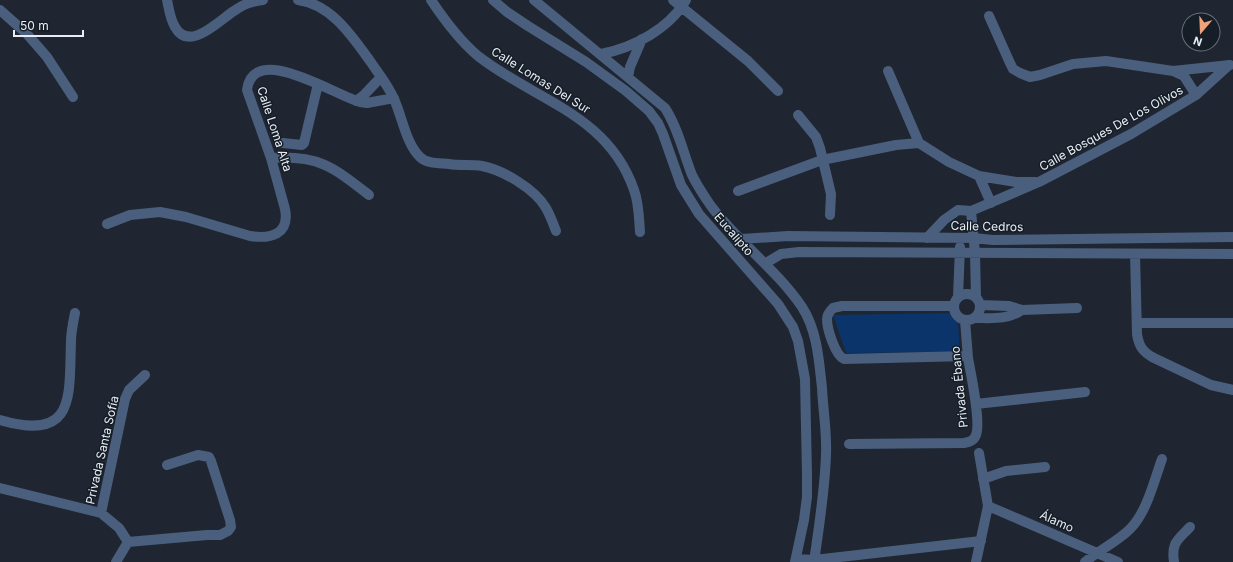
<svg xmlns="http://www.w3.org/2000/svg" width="1233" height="562" viewBox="0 0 1233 562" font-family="Inter,sans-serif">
	<rect width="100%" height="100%" fill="#1f2631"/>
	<path fill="#0b346a" d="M952,313L958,322L960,352L846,353L833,315Z"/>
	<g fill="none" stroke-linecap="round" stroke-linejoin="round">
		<path stroke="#4a5f7d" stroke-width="10" d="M167,0C169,9 170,19 175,27C190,54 222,17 237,9C244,4 255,1 263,0
			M298,0C331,4 352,36 370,61C378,73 388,85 394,99C402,116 406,144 420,157C427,164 439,163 449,164C460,166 471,164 482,166C503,170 535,189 546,208C550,215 553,223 556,231
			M431,0C445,21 459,40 478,56C534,100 608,114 634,190C639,203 639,219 640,232
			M493,0L507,12L528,26L586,62L626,91L649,111L658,123L663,134L681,185L699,214L778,304L793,327L798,341L805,379L807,475V497L804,520L795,562
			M534,0L665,108C678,128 683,152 692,175C697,185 704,196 711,206C738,242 776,269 802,307C817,330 819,360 822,388C823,410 827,432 826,454C825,490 819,526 814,562
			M673,0L748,61L778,91
			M0,10L27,34L47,57L73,97
			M989,16L1010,63L1013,69L1020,73L1030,77L1040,75L1073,64L1106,61L1173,71L1230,65
			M601,54C633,48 669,29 686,0
			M888,71L919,143L949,162L979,176L1016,182H1035
			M1173,71L1184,76L1196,95
			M628,77L630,67L642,39
			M356,101L364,95L381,77
			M798,115L816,137L820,148L831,194L830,215
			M283,143L302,145L304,143L318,84
			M271,158C319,155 333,167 369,195
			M979,176L991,203
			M738,191L822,160L896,145L919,143
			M971,211L975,253L976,297
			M107,224L130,215L160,212L186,217L250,236C270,239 290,235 285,209L271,158L247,90C253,41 336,96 360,102L367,103L394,98
			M927,238L944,220L958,210L971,211L1039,182L1131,134L1196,95L1229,65
			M741,239L788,236L973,238L993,240L1233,237
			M1135,254L1137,334C1139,347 1143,352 1154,358L1211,385L1233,390
			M766,263L781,254L799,252L1233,254
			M954 307a13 13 0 1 1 26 0a13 13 0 1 1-26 0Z
			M958,297L960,247
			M980,305L1009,306L1022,310L1077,308
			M954,306H842L833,308C830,311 827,315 827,319C827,329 835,355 844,359L968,356
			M975,318C991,318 1008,320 1022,310
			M1137,323H1233
			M976,404L1085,392
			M0,420C76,442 69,397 71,341C71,332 73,323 75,313
			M849,444L964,443C969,442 974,441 976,435C981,422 971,374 968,358C967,345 966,333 965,320
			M983,479L1006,471L1045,467
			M0,488L101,513L119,528L128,542L116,562
			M988,506L1118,562
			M101,513L125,399L129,390L145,375
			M128,542L207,535H220L228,531L231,527L230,520L211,461L209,457L198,455L167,465
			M796,559L814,560L981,541
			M976,562L988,506L979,453
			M1085,562C1099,550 1117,542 1130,529C1147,512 1154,481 1162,459
			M1174,562C1171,542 1178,540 1190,527"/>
	</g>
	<g text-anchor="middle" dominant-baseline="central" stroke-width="3" stroke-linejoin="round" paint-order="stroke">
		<g font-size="12" fill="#e8edf4" stroke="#151d27">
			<text transform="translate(541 80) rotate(32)">Calle Lomas Del Sur</text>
			<text transform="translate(1111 128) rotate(-29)">Calle Bosques De Los Olivos</text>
			<text transform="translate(275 129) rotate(72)">Calle Loma Alta</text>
			<text transform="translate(987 226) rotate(1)">Calle Cedros</text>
			<text transform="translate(734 234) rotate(49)">Eucalipto</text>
			<text transform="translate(959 387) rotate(-96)">Privada Ébano</text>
			<text transform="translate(102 450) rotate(-77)">Privada Santa Sofía</text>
			<text transform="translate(1057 521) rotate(24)">Álamo</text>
		</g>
	</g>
	<g transform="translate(1201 32) rotate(199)"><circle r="19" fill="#151d27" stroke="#697079"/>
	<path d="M0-3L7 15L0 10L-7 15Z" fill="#f0a27a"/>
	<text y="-6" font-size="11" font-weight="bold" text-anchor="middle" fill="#e8edf4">N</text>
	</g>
	<path d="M14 30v6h69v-6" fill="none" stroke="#e8edf4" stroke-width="2"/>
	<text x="20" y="30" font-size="12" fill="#e8edf4" stroke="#151d27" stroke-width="3" paint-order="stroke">50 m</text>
</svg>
